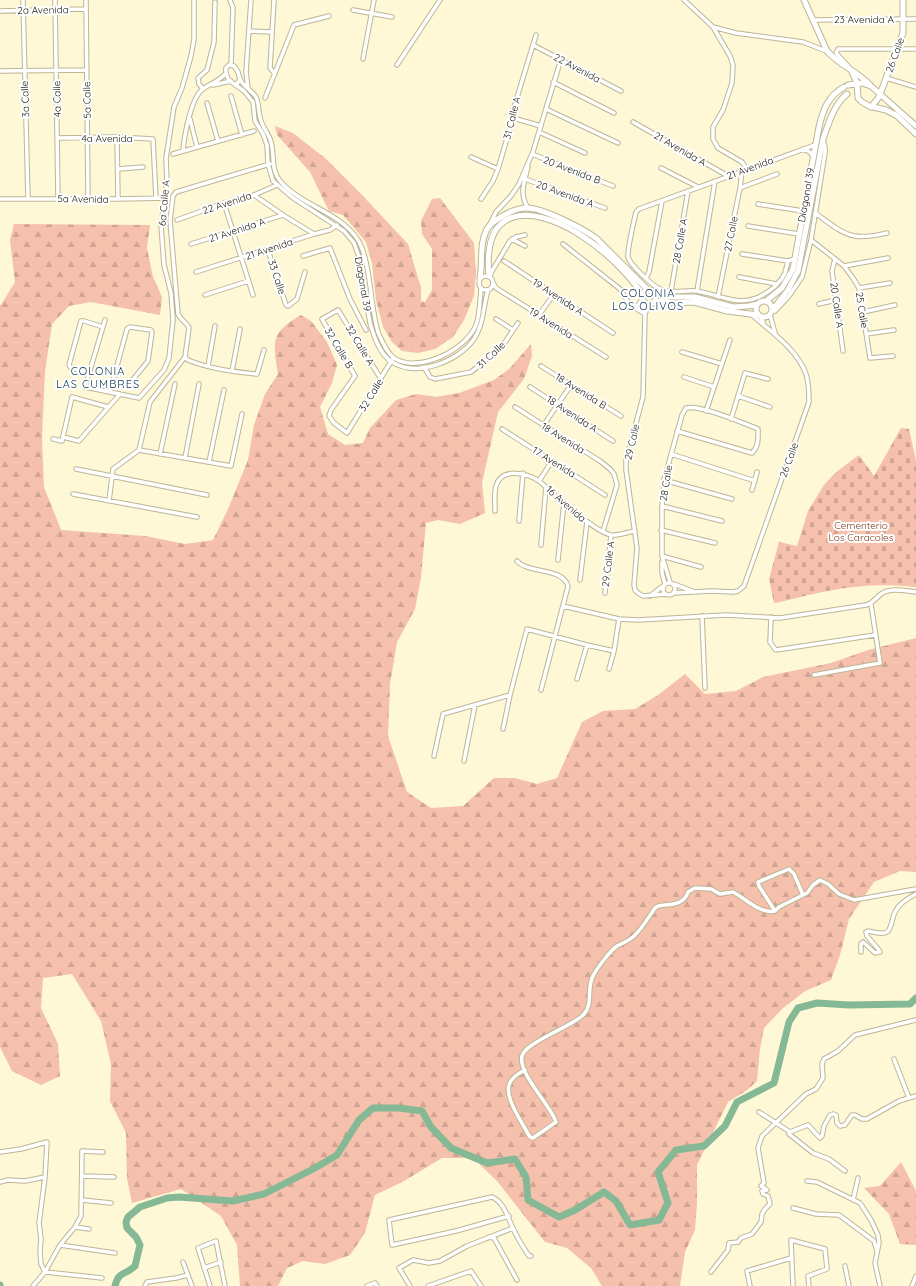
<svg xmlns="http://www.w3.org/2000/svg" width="916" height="1286" viewBox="0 0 916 1286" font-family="Quicksand,sans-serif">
	<defs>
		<pattern id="forest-firs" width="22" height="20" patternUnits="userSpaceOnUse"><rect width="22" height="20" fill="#f5c0ac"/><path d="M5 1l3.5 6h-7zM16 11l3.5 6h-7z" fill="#d1a493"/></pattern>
		<pattern id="cemetery-stones" width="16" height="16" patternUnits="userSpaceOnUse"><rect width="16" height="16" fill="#f5c0ac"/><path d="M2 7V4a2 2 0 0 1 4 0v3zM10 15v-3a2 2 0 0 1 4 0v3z" fill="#d1a493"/></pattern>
	</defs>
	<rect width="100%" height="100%" fill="#fef8d6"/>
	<path fill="url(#forest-firs)" d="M275,126L293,133L326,159L363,196L408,244L421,288V301L425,302L432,290V249L422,234L421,221L432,199L440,198L474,243L476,272L474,296L464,320L453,337L435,349L418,353L402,351L392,342L383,327L376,300L372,263L366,242L343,215L329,211L310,172L277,135Z
		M14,224L150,225L147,248L153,277L162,297L160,315L91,302L69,306L52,324L45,372L42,438L44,487L61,530L145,536L185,544L213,540L228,509L248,460L254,425L265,394L278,374C273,342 270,333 301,315L311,321L327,342L337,365L332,383L320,407L328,434L345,445L363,443L370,428L396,400L416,394L436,397L459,393L494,380L509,369L531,344L532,356L524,379L498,412L482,483L485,513L460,524L438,520L426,523L421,577L415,609L397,642L390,684L388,736L407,792L431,808L463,806L494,778H515L537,784L557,778L582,722L603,711L635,709L658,695L685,674L705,694L736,691L763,677L831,663L868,650L916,638V872L900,871L874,882L849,919L840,955L831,980L805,991L782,1009L764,1028L760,1049L757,1081L746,1091L728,1102L697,1165V1203L695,1230L685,1252L680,1286H602L591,1268L567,1248L545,1242L497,1181L473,1158H442L404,1181L375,1195L365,1233L350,1255L325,1264L303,1261L287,1268L278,1286H240L237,1245L221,1216L181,1189L132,1203L127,1179L126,1133L110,1101L111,1064L101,1021L72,974L43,978L41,1008L58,1044L60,1076L41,1085L12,1071L0,1047V305H1L15,282L10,240Z
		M901,1162L916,1191V1245L900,1244L889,1214L864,1188L880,1186Z"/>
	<path fill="url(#cemetery-stones)" d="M901,428L909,429L916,461V587C887,584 856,585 828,591C809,594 792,600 774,603L769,579L779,542L797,546L808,511L824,485L835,473L859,455L874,476Z"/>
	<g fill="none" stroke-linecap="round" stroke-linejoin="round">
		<path stroke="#85b895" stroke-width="7" d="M0,1285V1286
			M115,1286C119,1270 125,1276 135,1266L140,1245L136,1237L127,1228L126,1222L128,1217L140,1207L167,1198L179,1197L233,1201L264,1194L315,1168L337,1155L359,1120L373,1108H399L422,1111L431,1127L451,1148L487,1163L515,1159L526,1177L528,1200L559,1217L575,1210L604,1192L616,1201L630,1225L659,1220L668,1203L658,1172L676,1150L704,1146L725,1126L737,1102L774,1083L789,1022L798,1008L817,1003L849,1005L910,1004L916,998"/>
		<defs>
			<path id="street" d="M23,0L28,199
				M55,0L58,198
				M86,0L88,199
				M230,0L233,8L231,65
				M274,0L270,68L275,74
				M684,0L713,27L730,56L733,65L732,83L723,110L713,127V139L718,148L742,162L747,169
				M353,10L392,17
				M0,11L86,9
				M812,20L916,19
				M713,27L736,33L803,42L826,51
				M249,31L272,32
				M533,45L621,91
				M363,59L374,0
				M229,65L234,66L238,72L240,79L237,84C229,84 225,75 226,68Z
				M397,65L440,0
				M848,66L836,53L838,49H916
				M0,71L87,70
				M886,78L916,87
				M240,79C243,86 251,90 256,97C259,103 258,110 260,117C261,126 269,133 271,142C275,156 270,170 281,182C302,206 340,212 358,240C371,262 370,306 378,332C382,341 386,352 394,358C418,374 466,350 476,325C480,314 480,300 481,288
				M553,82L614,113
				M234,84L244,91L253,102L255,121L263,134L267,145L268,164L273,181L293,198L344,231L354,243L359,257L370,323C374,337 380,355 392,362C417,378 459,361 474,339C484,324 483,307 488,290
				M213,85L231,81
				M248,88L246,72L251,0
				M203,89L199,84L198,78L207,70L214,42L215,2
				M231,96L242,135
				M265,98L294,25L329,16
				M207,103L218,141
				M546,109L618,143
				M513,118L541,126
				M190,119L197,147
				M633,122L728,176
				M539,132L585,153
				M117,137L118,199
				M57,138L117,137L153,139L156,198
				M803,149L810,152L813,157
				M183,151C184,137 191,97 203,89C211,83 220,81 226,73
				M173,154L254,131
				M532,155L561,59
				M471,157L498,169
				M661,168L698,187
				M118,169L143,167
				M525,179L605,208
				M740,188L777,174
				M254,195L283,215L314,234
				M0,199H118L166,198
				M481,199L493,181L498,169L513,118L512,114L536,35
				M224,203L253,295
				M758,204L803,211
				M528,208C519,194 524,182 528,167
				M815,213C827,221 841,234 855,236C866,238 877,235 887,233
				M177,220L224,203L254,195L277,185
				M490,224L496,212L511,196L519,184L532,154L613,186
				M748,226L799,234
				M512,239L525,246
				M811,240L844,266L853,278L859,288L870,358L893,356
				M191,244L283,215
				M563,244L620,289L630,305L645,314
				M268,250L286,305L288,306L297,299L305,272
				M742,254L788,261L795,259
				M303,256L330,248L350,299L366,330
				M835,259L832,271L843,351
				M504,261L613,333
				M788,261C787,265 786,269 785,273C780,284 769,292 759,297C736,307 719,294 696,291C685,290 671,294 660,289C653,286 630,265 628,257C627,250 634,221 636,212L639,209L815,145
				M844,266L888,258
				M196,272L314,234L330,230L337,225
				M479 283a7 7 0 1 1 14 0a7 7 0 1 1-14 0Z
				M490,276L492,271L510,241L516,237L525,235
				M739,277L777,284
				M646,278L649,272L662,201
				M493,283L496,288L606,357
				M859,288L890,283
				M671,291L688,191
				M697,291L715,181
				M205,295L248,281
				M718,297L740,188L742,171
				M643,300L645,314L643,397L626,460V470L637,548L634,585L635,590L638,593L643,596L666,594
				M819,304L836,300
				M632,307L638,305L643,298
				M772,311H775L789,296L802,277L811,240L825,153V147L823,140
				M863,312L895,305
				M645,313L651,304
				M539,315L554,294
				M770,315L775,333
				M761,317L764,325
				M496,319L513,330
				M105,320L85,387L139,398L164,370L169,358L173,320L171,293L164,265L161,225L167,182L166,158L174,107L182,88L191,56L194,39V0
				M866,334L894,330
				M682,352L722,364
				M185,357L188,360C209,369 234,372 257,374L264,350
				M208,366L215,326
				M541,366L621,416
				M424,367L430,377L435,379L471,372L501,348L518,323
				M232,371L240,329
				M89,372L71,368L69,365L81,321H84L103,327
				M684,377L714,387
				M381,379L338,310L322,319L355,376L331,410L329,416L334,423L347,433L392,360
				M530,387L613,441
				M110,391L127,329L130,327L151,330L152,332L148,361L130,383L127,384L113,379
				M738,396L770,407
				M515,407L600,461L610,469L614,474L617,485L603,531
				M706,411L730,340
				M731,419L745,373L768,379
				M543,426L571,385
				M502,429L605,495
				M63,437L79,441L120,394
				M53,439L62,441L72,397L108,407
				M139,450L231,466L242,414
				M160,454L175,384
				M671,454L755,481
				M185,458L199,384
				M209,462L224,390
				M76,469L207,495
				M664,480L732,499
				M539,481L552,461
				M752,490L757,472
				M73,494L197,517
				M109,501L113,469L139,450L150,402L185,357L189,328C188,324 181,320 178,314L170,221L173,196L176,192L270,164
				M662,506L722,521
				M495,511C495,503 494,493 496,486C501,467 527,473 539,481C554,494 593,531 611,535C618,536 628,532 635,531
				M519,521L523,473
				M661,530L715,543
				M541,545L546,487
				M662,556L701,567
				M558,560L564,502
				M517,561C529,574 562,567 568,586L541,690
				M662,562V573L665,584
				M580,580L587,522
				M670,582L662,556V506L664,480L682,415L686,408C700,404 743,423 758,429C758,439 759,446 752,453L677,431
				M663 589a6 6 0 1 1 12 0a6 6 0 1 1-12 0Z
				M674,584L692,591
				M605,593L611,535
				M673,593L712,591L733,592L738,591L744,586L809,402C809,393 809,383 806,374C797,349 771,332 752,315
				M650,596L663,586
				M563,606L619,619L638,620L726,615L780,618L866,605C873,603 876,598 881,594C890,587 906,591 916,592
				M702,616L705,688
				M771,617L770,642L775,649L776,650L875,635
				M609,669L614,651L619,619
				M814,675L880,663L871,604
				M577,679L587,645
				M503,729L510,695L527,629L587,645L614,651
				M434,756L443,714L510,695
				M464,761L475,705
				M775,911L779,907L807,893L813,885L820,880L828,884L839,894L854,900L916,889
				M775,911L759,886L758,882L789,869L794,874L803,895
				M861,952V944L863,942L875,953L880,952L879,950L867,936L866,932L868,931C873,932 882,935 887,932C892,929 892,917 895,912C899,903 908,898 916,894
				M894,1059L909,1098
				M525,1070C519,1073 511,1078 509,1085C505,1099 523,1124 530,1137L533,1138L556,1122C550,1104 518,1074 522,1056C525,1043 570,1027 582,1016C595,1005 585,988 594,974C598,967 610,951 617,946C623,943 628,941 633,937C642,929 648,918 655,908L658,906C669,904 684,906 688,892L695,888L711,889L720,894L733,892C746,899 760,914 775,911
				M759,1112L790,1132L789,1134L813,1153L829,1159L845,1171
				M790,1132L808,1125L820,1138L822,1136L824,1126L830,1115L833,1114L836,1115L837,1123L840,1126L845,1125L852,1115H855L862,1119H867L899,1101L916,1096
				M0,1152L21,1149L47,1142L45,1177L39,1223L41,1239L40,1251L41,1264L45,1272
				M82,1176L114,1177
				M807,1181L817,1182L860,1203L871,1220L878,1235L879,1243L875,1263L880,1286
				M0,1182L8,1180L25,1181L45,1177
				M82,1200L111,1203
				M853,1200L858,1178
				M793,1208L816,1214L839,1215L874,1241L877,1251
				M509,1216L456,1231L392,1245L389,1220L492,1197C505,1203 507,1217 513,1228C517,1238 523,1247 529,1256H531
				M75,1227L89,1229
				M489,1237L494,1238L517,1280
				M60,1245L115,1253
				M183,1262L192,1286
				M845,1266L849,1286
				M204,1268L221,1262
				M45,1272L102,1278
				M711,1272L728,1250L729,1243L738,1242L741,1238L752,1234L761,1222L762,1214L765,1209L770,1204L768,1196L763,1194L762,1191L767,1190L761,1186L764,1183L758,1148L762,1136L806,1094L816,1089L823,1078L822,1064L824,1059L838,1051L855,1035L916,1020
				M33,1286L45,1272L60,1245L75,1227L81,1216L82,1151L103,1152
				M145,1286L147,1282L176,1278L188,1275
				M210,1286L198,1248L216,1241L225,1286
				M367,1286L375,1283L377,1286
				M410,1286L399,1268L413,1260L429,1263L440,1261L467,1246L513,1228
				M428,1286L471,1271L481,1286
				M750,1286L747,1271L791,1258
				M793,1286L791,1240L825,1249L827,1269L808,1276L809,1286
				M912,1286L916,1276"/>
			<path id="secondary" d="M804,0L827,51C839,65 857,71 870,85
				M852,72L857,83L858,98L862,102L869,106L886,110L896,115L916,134
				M848,85L862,83L871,86L916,126
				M871,107L879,97L903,33V0
				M489,276C482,205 530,204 579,234C603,249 627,272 643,295
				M480,278C483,262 479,244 487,229C490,224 496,220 501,217C509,212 517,208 527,208C543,208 584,229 597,239L649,291
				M642 297a7 7 0 1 1 14 0a7 7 0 1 1-14 0Z
				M655,293L666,297H695L733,307L748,306L758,304
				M756 309a8 8 0 1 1 16 0a8 8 0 1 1-16 0Z
				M766,301L782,288L793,269L819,127C823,110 828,96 844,87
				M654,302L660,301L673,303L694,302L727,311L758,315
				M773,309L788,290L798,271L823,139C828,125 834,104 847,94"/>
		</defs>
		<use href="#street" stroke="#bcb696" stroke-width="5.5"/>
		<use href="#secondary" stroke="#bcb696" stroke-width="7"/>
		<use href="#street" stroke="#fff" stroke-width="3.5"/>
		<use href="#secondary" stroke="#fff" stroke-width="5"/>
	</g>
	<g text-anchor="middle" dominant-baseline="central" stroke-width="4" stroke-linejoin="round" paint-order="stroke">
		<g font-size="10" fill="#1a180c" stroke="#fff">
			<text transform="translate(43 10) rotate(-1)">2a Avenida</text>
			<text x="864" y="19">23 Avenida A</text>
			<text transform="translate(895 55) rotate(-70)">26 Calle</text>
			<text transform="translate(577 68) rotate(28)">22 Avenida</text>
			<text transform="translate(25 99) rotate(-92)">3a Calle</text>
			<text transform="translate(57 99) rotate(-91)">4a Calle</text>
			<text transform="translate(87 100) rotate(-91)">5a Calle</text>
			<text transform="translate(512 118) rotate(-76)">31 Calle A</text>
			<text x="107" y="138">4a Avenida</text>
			<text transform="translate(680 149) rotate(30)">21 Avenida A</text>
			<text transform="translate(750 168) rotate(-20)">21 Avenida</text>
			<text transform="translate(572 170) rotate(21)">20 Avenida B</text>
			<text transform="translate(565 194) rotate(20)">20 Avenida A</text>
			<text transform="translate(806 195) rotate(-80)">Diagonal 39</text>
			<text transform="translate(83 199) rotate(1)">5a Avenida</text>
			<text transform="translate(164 203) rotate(-85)">6a Calle A</text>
			<text transform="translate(227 203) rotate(-18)">22 Avenida</text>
			<text transform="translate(237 230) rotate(-18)">21 Avenida A</text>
			<text transform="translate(731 234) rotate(-79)">27 Calle</text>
			<text transform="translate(680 241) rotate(-80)">28 Calle A</text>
			<text transform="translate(269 249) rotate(-18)">21 Avenida</text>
			<text transform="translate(277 277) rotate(72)">33 Calle</text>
			<text transform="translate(363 284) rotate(80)">Diagonal 39</text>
			<text transform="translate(558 297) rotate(33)">19 Avenida A</text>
			<text transform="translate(837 305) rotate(82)">20 Calle A</text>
			<text transform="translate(862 310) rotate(81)">25 Calle</text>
			<text transform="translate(551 323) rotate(32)">19 Avenida</text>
			<text transform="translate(360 345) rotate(59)">32 Calle A</text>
			<text transform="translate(339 348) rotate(59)">32 Calle B</text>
			<text transform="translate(491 355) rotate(-43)">31 Calle</text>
			<text transform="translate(581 391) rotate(32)">18 Avenida B</text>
			<text transform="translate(371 395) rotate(-58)">32 Calle</text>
			<text transform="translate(572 414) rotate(33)">18 Avenida A</text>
			<text transform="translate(563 438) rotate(32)">18 Avenida</text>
			<text transform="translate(632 442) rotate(-77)">29 Calle</text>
			<text transform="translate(789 460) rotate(-70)">26 Calle</text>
			<text transform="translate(554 462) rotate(32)">17 Avenida</text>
			<text transform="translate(666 483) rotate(-81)">28 Calle</text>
			<text transform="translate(566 504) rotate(41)">16 Avenida</text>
			<text transform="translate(608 564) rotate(-83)">29 Calle A</text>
		</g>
		<g font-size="10" fill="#7c381b" stroke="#fff">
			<text x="861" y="525">Cementerio<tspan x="861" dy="12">Los Caracoles</tspan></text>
		</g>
		<g font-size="11" letter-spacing="1" fill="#0f364e" stroke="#fff">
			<text x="648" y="293">COLONIA<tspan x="648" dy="13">LOS OLIVOS</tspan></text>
			<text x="98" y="371">COLONIA<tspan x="98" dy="13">LAS CUMBRES</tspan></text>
		</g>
	</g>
</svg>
